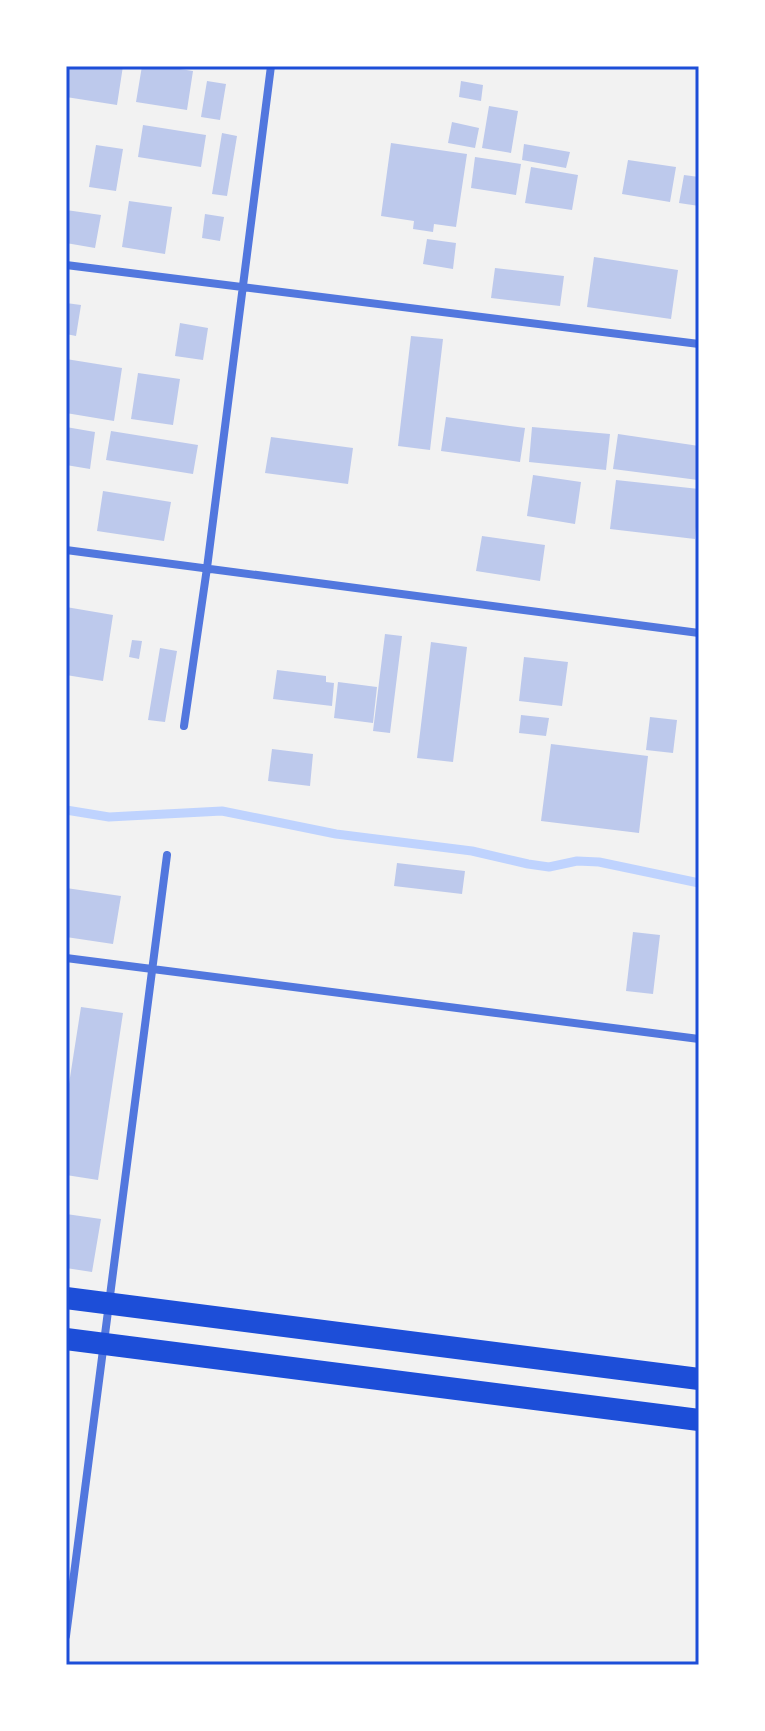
<svg xmlns="http://www.w3.org/2000/svg" width="765" height="1731" viewBox="0 0 765 1731" font-family="Ubuntu,sans-serif">
	<rect width="100%" height="100%" fill="#f2f2f2"/>
	<g fill="none" stroke-linecap="round" stroke-linejoin="round">
		<path stroke="#bfd3fe" stroke-width="9" d="M66,810L109,817L222,811L336,834L472,851L528,864L549,867L577,861L599,862L699,883"/>
	</g>
	<path fill="#bdc9ec" d="M66,66H123L117,105L66,97Z
		M142,66H160L193,71L187,110L136,102Z
		M207,81L226,84L220,120L201,117Z
		M461,81L483,85L481,101L459,97Z
		M489,106L518,111L511,153L482,148Z
		M452,122L479,128L475,148L448,143Z
		M143,125L206,135L201,167L138,157Z
		M222,133L237,136L227,196L212,194Z
		M391,143L467,154L456,227L434,224L433,232L413,229L414,221L381,216Z
		M524,144L570,152L566,168L522,160Z
		M96,145L123,149L116,191L89,187Z
		M475,157L521,164L516,195L471,188Z
		M628,160L676,167L670,202L622,194Z
		M531,167L578,175L572,210L525,203Z
		M684,175L699,177V206L679,203Z
		M129,201L172,207L165,254L122,247Z
		M66,210L101,215L95,248L66,243Z
		M205,214L224,217L220,241L202,238Z
		M427,239L456,243L453,269L423,264Z
		M594,257L678,270L671,319L587,307Z
		M495,268L564,276L560,306L491,298Z
		M66,303L81,305L76,336L66,334Z
		M180,323L208,328L203,360L175,356Z
		M411,336L443,339L430,450L398,446Z
		M66,359L122,368L114,421L66,413Z
		M138,373L180,379L173,425L131,419Z
		M446,417L525,428L520,462L441,451Z
		M66,427L95,432L90,469L66,465Z
		M532,427L610,434L606,470L529,462Z
		M111,431L198,445L193,474L106,460Z
		M618,434L699,446L698,480L613,469Z
		M271,437L353,448L348,484L265,473Z
		M533,475L581,482L575,524L527,516Z
		M616,480L699,489L695,539L610,529Z
		M103,491L171,502L164,541L97,531Z
		M482,536L545,545L540,581L476,571Z
		M66,607L113,615L103,681L66,675Z
		M385,634L402,636L390,733L373,731Z
		M132,640L142,641L139,659L129,657Z
		M431,642L467,647L453,762L417,758Z
		M160,648L177,651L165,722L148,720Z
		M524,657L568,662L562,706L519,701Z
		M277,670L326,676V682L334,683L332,706L273,699Z
		M338,682L377,687L373,723L334,718Z
		M521,715L549,718L546,736L519,733Z
		M650,717L677,720L673,753L646,750Z
		M551,744L648,756L639,833L541,821Z
		M272,749L313,754L310,786L268,781Z
		M397,863L465,871L462,894L394,886Z
		M66,888L121,896L113,944L66,937Z
		M633,932L660,935L653,994L626,991Z
		M81,1007L123,1013L98,1180L66,1175V1103Z
		M66,1214L101,1219L92,1272L66,1268Z"/>
	<g fill="none" stroke-linecap="round" stroke-linejoin="round">
		<path stroke="#5277de" stroke-width="8" d="M66,265L699,344
			M66,550L699,633
			M184,726L207,568L271,66
			M66,958L699,1039
			M66,1636L167,855"/>
		<path stroke="#1d4ed8" stroke-width="22" d="M66,1298L699,1379
			M66,1339L699,1420"/>
	</g>
	<rect width="765" height="1731" fill="none" stroke="#ffffff" stroke-width="136"/>
	<rect x="68" y="68" width="629" height="1595" fill="none" stroke="#1d4ed8" stroke-width="3"/>
</svg>
